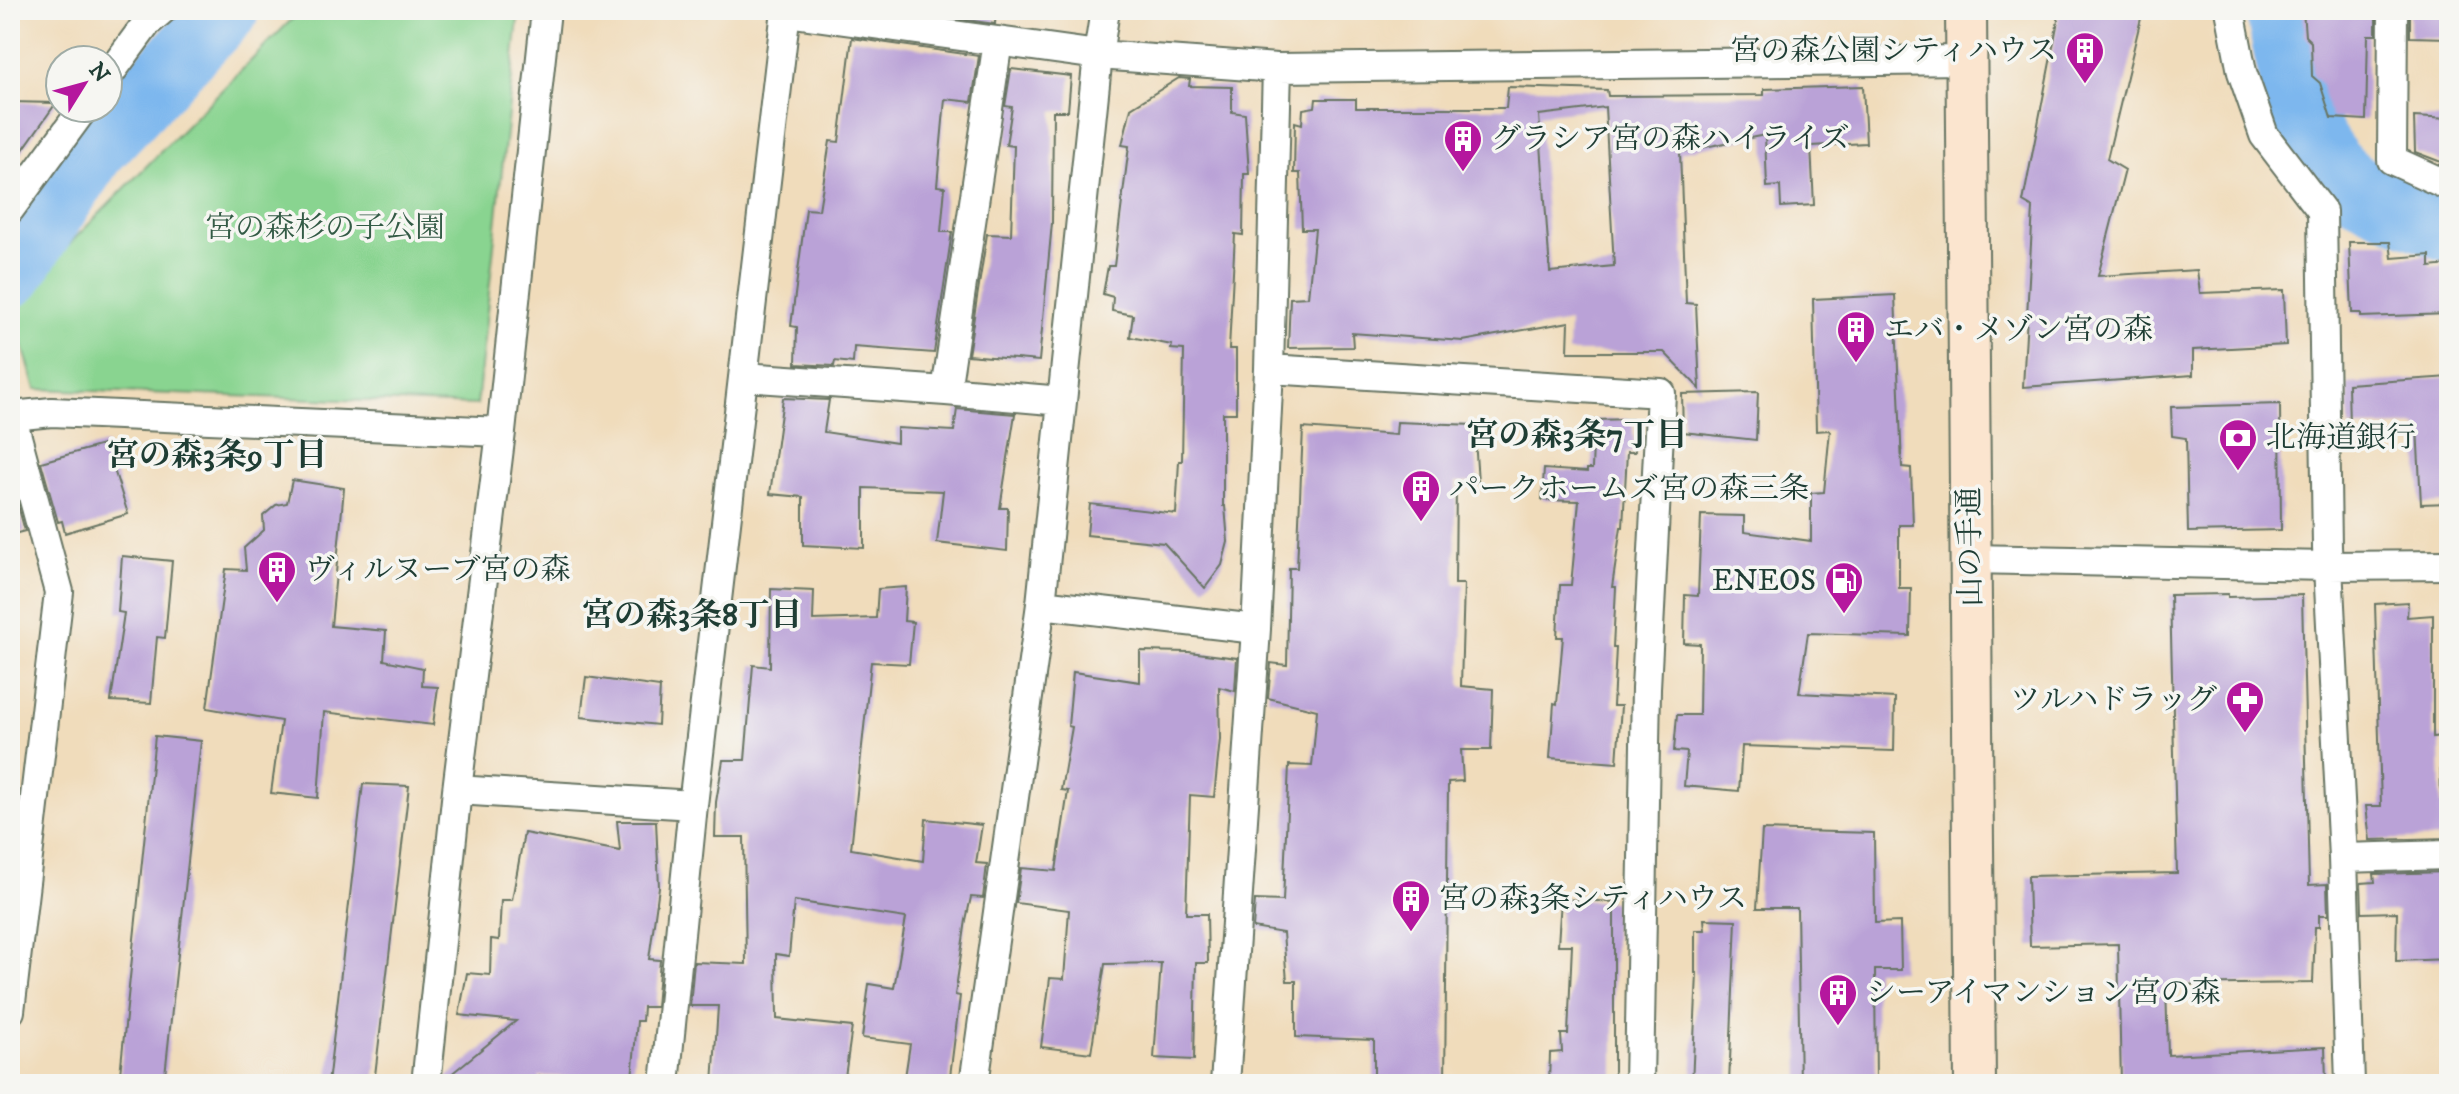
<svg xmlns="http://www.w3.org/2000/svg" width="2459" height="1094" viewBox="0 0 2459 1094" font-family="'IM FELL DW Pica','Noto Serif JP',serif">
	<rect width="100%" height="100%" fill="#f6f6f2"/>
	<filter id="ink" filterUnits="userSpaceOnUse"><feTurbulence type="fractalNoise" baseFrequency=".0125" numOctaves="2"/><feDisplacementMap in="SourceGraphic" scale="16" xChannelSelector="R" yChannelSelector="G"/><feConvolveMatrix kernelMatrix="1 2 1 2 8 2 1 2 1" color-interpolation-filters="sRGB"/></filter>
	<filter id="wash" filterUnits="userSpaceOnUse"><feTurbulence type="fractalNoise" baseFrequency=".006" numOctaves="4" result="noise"/><feDisplacementMap in="SourceGraphic" scale="32" xChannelSelector="R" yChannelSelector="G"/><feGaussianBlur stdDeviation="1.8" result="paint"/><feColorMatrix in="noise" values="0 0 0 0 0 0 0 0 0 0 0 0 0 0 0 0 0 1.4 0 .05"/><feComposite in="paint" operator="in"/></filter>
	<g filter="url(#wash)">
		<rect width="100%" height="100%" fill="#f0dcbb"/>
		<path fill="#89d490" stroke="#548862" stroke-width="2" d="M301,10H519L477,405L36,389L10,304Z"/>
		<g fill="none" stroke-linecap="round" stroke-linejoin="round">
			<path stroke="#7db7ee" stroke-width="66" d="M2278,10C2293,75 2298,157 2364,192C2391,206 2421,217 2449,229
				M10,275L92,151L226,10"/>
		</g>
		<g id="blocks">
			<path fill="#baa2d7" fill-rule="evenodd" d="M896,10H996L995,24Z
				M2060,10H2143L2107,159L2125,170L2098,276L2197,270L2200,293L2284,290L2286,345L2193,350V375L2023,387L2033,208L2023,202Z
				M2303,10H2376V35H2368L2366,120L2331,118L2320,83L2312,76L2311,42L2305,36Z
				M2410,10H2449V38L2410,37Z
				M852,38L979,56L972,102L945,99L937,186L945,187L941,232H952L934,353L854,347L853,363L835,361L834,366L796,364L797,327L791,326L806,209L819,210L830,141L839,142Z
				M1011,69L1071,76L1068,111H1053L1052,223L1039,361L968,355L987,234L1011,235L1014,146L1006,145L1012,107L1005,106Z
				M1179,78L1190,79L1189,86L1232,87V112L1245,114L1249,174H1244L1243,235L1235,234L1229,349H1236V413H1223V506H1225L1228,542L1222,565L1205,588L1164,543L1087,535L1090,504L1176,514L1179,461H1182L1184,350L1171,349L1172,345L1130,337L1133,315L1112,311L1113,297L1103,294L1108,266H1114L1129,146L1122,145L1131,108Z
				M1863,86L1866,143L1811,146L1814,205L1781,207L1780,186L1767,187L1765,135L1680,152L1686,303L1696,304L1700,389L1664,352H1568L1569,322L1463,341L1352,333L1353,347L1288,348L1290,298L1308,297L1315,229H1302L1300,173H1294L1295,122L1302,124L1303,109L1315,107L1316,99H1356V108H1506L1508,87L1607,90L1608,96L1764,95V89ZM1605,107L1614,266L1550,272L1539,115Z
				M10,102L56,103L10,168Z
				M2414,117L2449,119V165L2415,152Z
				M2349,242H2390L2392,258L2430,255V267L2449,265V314L2361,317V313H2352Z
				M1895,295L1902,467L1911,468L1913,525H1899V588H1911L1910,636L1808,633L1799,693L1895,698L1894,751L1742,746L1739,791L1684,786L1687,752L1674,751L1677,715H1699L1700,644L1684,643L1685,595L1698,596L1701,515L1744,516V532L1811,541V493L1824,492L1830,430L1816,431L1813,299Z
				M2449,377V503L2421,504L2417,426L2349,427L2348,384Z
				M1758,392L1756,440L1683,432L1682,394Z
				M783,398L829,400L824,432L897,443V428L954,431L957,409L1015,414L1000,508H1008L1007,551L937,543L943,491L864,488V548L803,545V497L770,494Z
				M2280,404L2281,530L2188,532L2186,438L2172,436L2171,407Z
				M1632,419L1635,452H1627L1623,527H1621L1612,587H1616L1613,648H1616L1613,706H1621L1617,763L1550,758L1554,703L1557,704L1563,637H1557L1560,585H1571L1579,501L1542,500L1544,469L1587,472V469H1592L1594,420Z
				M1397,422L1474,425L1478,482H1456L1455,584H1464L1461,686L1493,689L1491,750H1461L1463,781L1448,782L1445,1084H1374V1040L1296,1037V981H1287L1283,933L1253,928L1255,900L1283,901L1289,765L1312,766L1317,710L1268,698L1271,663L1287,665L1289,568H1297L1303,428L1396,435Z
				M106,444L128,514L65,533L62,521L58,522L41,462Z
				M10,476L25,531L10,535Z
				M292,480L344,488L331,626L386,631L384,660L423,668L422,686L438,687L433,725L324,712L318,798L271,793L281,721L207,708L226,569L246,570L244,548L264,530L263,516L276,505L287,503Z
				M122,556L172,561L165,638L157,637L151,703L111,701L124,613L118,612Z
				M906,587L904,621L913,622L909,664L871,662L851,849L923,861L926,819L982,825L976,863L987,864L983,898L971,897L966,920L955,995L960,996L949,1084H904L910,1044L862,1038L869,984L894,988L906,918L794,901L789,956L776,954L777,1019L852,1027L844,1084H713L718,1006H690L694,962L746,964L744,837H715L716,802L723,760H745L753,665L770,667L771,589L814,591L813,620L876,618L878,589Z
				M2228,594V597L2302,595L2309,885L2327,884L2328,915H2319V927H2315L2313,983L2166,985L2168,1055L2325,1047L2326,1082L2121,1084L2118,944L2030,946L2028,876L2177,873L2170,595Z
				M2408,602L2407,617L2433,615V737L2440,736L2441,805L2449,804V838L2370,840L2366,806H2381L2375,604Z
				M1140,651L1189,652L1237,658L1235,691L1219,687L1220,739L1214,797L1190,795L1186,914H1207L1208,963H1196L1194,1060L1154,1058L1161,963L1105,964L1091,1053L1041,1047L1050,978L1064,979L1069,910L1016,903L1021,868L1056,871L1068,791L1061,790L1072,727L1068,726L1073,672L1140,682Z
				M586,677L660,687L658,725L581,717Z
				M155,736L201,741L164,1084H119Z
				M363,784L409,786L374,1084H328Z
				M617,821H656L659,887L649,959L660,960L656,1007H643L642,1021H637L632,1079L540,1076L539,1084H443L444,1080L516,1021L459,1015L467,973L490,975L491,939L499,940L501,900H512L524,833L620,851Z
				M1762,830L1874,833L1875,923L1900,922L1901,970H1875L1876,1084H1800L1797,908H1757Z
				M2449,872V959L2396,961L2397,912L2362,913L2361,883L2375,882L2374,874Z
				M1561,899L1614,902V1084H1549L1550,1053L1562,1052L1561,1034H1568L1572,945H1558Z
				M1704,919L1736,920L1729,1084H1692L1697,973H1695V930H1705Z"/>
		</g>
	</g>
	<g filter="url(#ink)">
		<use href="#blocks" fill-opacity="0" stroke="#687563" stroke-width="2"/>
		<g fill="none" stroke-linecap="round" stroke-linejoin="round">
			<defs>
				<path id="street" d="M2230,10L2242,72L2264,135L2322,211L2327,547L2343,858L2350,1084
					M2393,10L2392,160L2449,186
					M786,12L1098,55L1277,68L1966,60
					M108,76L147,23L162,10
					M10,209L84,108
					M1269,369L1661,393L1646,688L1639,1084
					M744,377L946,391L998,41
					M946,391L1062,401
					M10,411L59,592L10,1011
					M12,416L52,412L501,432
					M1971,559L2328,566L2449,565
					M1041,604L1256,629
					M457,790L693,805
					M2343,858L2449,855
					M426,1084L457,790L501,432L546,10
					M665,1084L693,805L786,10
					M974,1084L1041,604L1098,55L1105,10
					M1225,1084L1256,629L1269,369L1277,68"/>
				<path id="secondary" d="M1966,10L1975,1084"/>
			</defs>
			<use href="#street" stroke="#687563" stroke-width="32"/>
			<use href="#secondary" stroke="#687563" stroke-width="44"/>
			<use href="#street" stroke="#fff" stroke-width="28"/>
			<use href="#secondary" stroke="#fbe5cf" stroke-width="40"/>
		</g>
	</g>
	<defs>
		<symbol id="building-pin" viewBox="-11 -11 22 30"><path d="M0 17L-7.5 6A9.5 9.5 0 1 1 7.5 6Z" fill="#b5179e" stroke="#f6f6f2"/><path d="M-4-6H4V6H1V3H-1V6H-4ZM-2.5-4.3h1.7v1.8h-1.7ZM.8-4.3h1.7v1.8H.8ZM-2.5-1h1.7V.8h-1.7ZM.8-1h1.7V.8H.8Z" fill="#fff"/></symbol>
		<symbol id="bank-pin" viewBox="-11 -11 22 30"><path d="M0 17L-7.5 6A9.5 9.5 0 1 1 7.5 6Z" fill="#b5179e" stroke="#f6f6f2"/><path d="M-6-4H6V4H-6ZM0-2.3a2.3 2.3 0 1 0 0 4.6a2.3 2.3 0 1 0 0-4.6Z" fill="#fff"/></symbol>
		<symbol id="fuel-pin" viewBox="-11 -11 22 30"><path d="M0 17L-7.5 6A9.5 9.5 0 1 1 7.5 6Z" fill="#b5179e" stroke="#f6f6f2"/><path d="M-5.5-6h7V0h2V4h1.3V-2.5L3-4.5l.8-.8L6-3V5H2.5V1h-1V6h-7ZM-4.2-4.7v3.2H.2V-4.7Z" fill="#fff"/></symbol>
		<symbol id="pharmacy-pin" viewBox="-11 -11 22 30"><path d="M0 17L-7.5 6A9.5 9.5 0 1 1 7.5 6Z" fill="#b5179e" stroke="#f6f6f2"/><path d="M-2-6h4v4h4v4h-4v4h-4v-4h-4v-4h4Z" fill="#fff"/></symbol>
	</defs>
	<g fill-rule="evenodd">
		<use href="#building-pin" x="2063" y="29" width="44" height="60"/>
		<use href="#building-pin" x="1441" y="117" width="44" height="60"/>
		<use href="#building-pin" x="1834" y="308" width="44" height="60"/>
		<use href="#bank-pin" x="2216" y="416" width="44" height="60"/>
		<use href="#building-pin" x="1399" y="467" width="44" height="60"/>
		<use href="#building-pin" x="255" y="548" width="44" height="60"/>
		<use href="#fuel-pin" x="1822" y="559" width="44" height="60"/>
		<use href="#pharmacy-pin" x="2223" y="678" width="44" height="60"/>
		<use href="#building-pin" x="1389" y="877" width="44" height="60"/>
		<use href="#building-pin" x="1816" y="971" width="44" height="60"/>
	</g>
	<g text-anchor="middle" dominant-baseline="central" stroke-width="7" stroke-linejoin="round" paint-order="stroke">
		<g font-size="30" fill="#1f3d34" stroke="#f6f6f2" text-anchor="start">
			<text x="2057" y="51" text-anchor="end">宮の森公園シティハウス</text>
			<text x="1491" y="139">グラシア宮の森ハイライズ</text>
			<text x="1884" y="330">エバ・メゾン宮の森</text>
			<text x="2266" y="438">北海道銀行</text>
			<text x="1449" y="489">パークホームズ宮の森三条</text>
			<text x="305" y="570">ヴィルヌーブ宮の森</text>
			<text x="1816" y="581" text-anchor="end">ENEOS</text>
			<text x="2217" y="700" text-anchor="end">ツルハドラッグ</text>
			<text x="1439" y="899">宮の森3条シティハウス</text>
			<text x="1866" y="993">シーアイマンション宮の森</text>
		</g>
		<g font-size="30" fill="#345b46" stroke="#f6f6f2">
			<text x="325" y="228">宮の森杉の子公園</text>
		</g>
		<g font-size="30" fill="#1f3d34" stroke="#f6f6f2">
			<text transform="translate(1971 547) rotate(-91)">山の手通</text>
		</g>
		<g font-size="32" font-weight="bold" fill="#1f3d34" stroke="#f6f6f2">
			<text x="1577" y="436">宮の森3条7丁目</text>
			<text x="217" y="456">宮の森3条9丁目</text>
			<text x="692" y="616">宮の森3条8丁目</text>
		</g>
	</g>
	<rect width="2459" height="1094" fill="none" stroke="#f6f6f2" stroke-width="40"/>
	<g transform="translate(84 84) rotate(53)"><circle r="38" fill="#f6f6f2" stroke="#a0aca6" stroke-width="2"/>
	<path d="M0-6L14 30L0 20L-14 30Z" fill="#b5179e"/>
	<text y="-12" font-size="22" font-weight="bold" text-anchor="middle" fill="#1f3d34">N</text>
	</g>
</svg>
